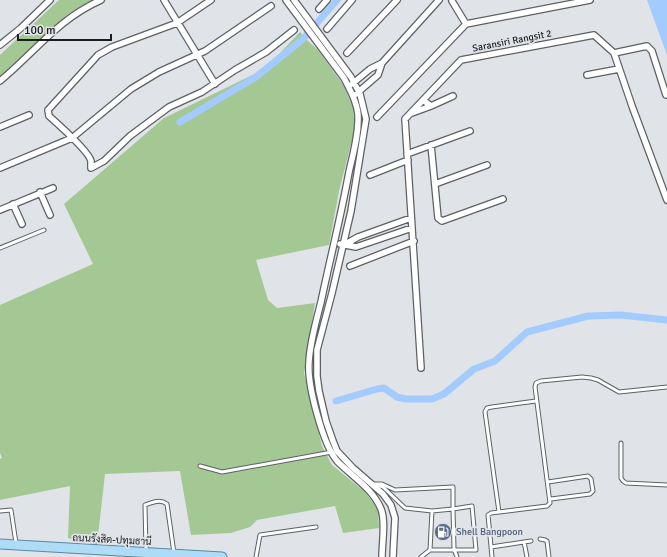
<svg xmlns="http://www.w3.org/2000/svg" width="667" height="557" viewBox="0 0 667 557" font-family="Signika,Sarabun,sans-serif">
	<rect width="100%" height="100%" fill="#e0e4e9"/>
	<path fill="#a3c894" d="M59,0H96L68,14L0,76V55Z
		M300,32L308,41L318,50L344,86L353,107L355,128L339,191L329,245L256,260L268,300L277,308L315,303L304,373L322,446L332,465L365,492L378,509L379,528L343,533L335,506L257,520L250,527L231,533L191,535L180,471L105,474L97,545L68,538L70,486L0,500V459L2,458L0,453V305L93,264L64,204L164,118L265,69Z"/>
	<path fill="#a3cbfe" d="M647,0H667V55Z"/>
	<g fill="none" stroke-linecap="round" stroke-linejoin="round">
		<path stroke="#a3cbfe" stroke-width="7" d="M180,122L256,77L303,39L337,0
			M336,401L377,389L384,388L397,397L406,399H432L444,394L474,369L495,361L527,332L588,316L621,315L667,320"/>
		<defs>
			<path id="service" d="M0,248L44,230
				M621,443V478L623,481L626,483L667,485
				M200,466L222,472L332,452
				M548,482L588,476L591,479L593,491L590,494L551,499
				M372,484H382L395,490L453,487V509L432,511L430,550L421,557
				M378,485L383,487L405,508L432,511
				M0,511L11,510L16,543
				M499,512L485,412L487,408L492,407L536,401
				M540,539L545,540L547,541L549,557
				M524,542L531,541
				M491,547L524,542L527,557
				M430,550H476L472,506L453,509L454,549L457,557
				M146,551L145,505C153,502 160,499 167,504L174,553
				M256,557L260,535L316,527
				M492,557L488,515L491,513L547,506L550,503L535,387L536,383L541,381L582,377L591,378L598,380L619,392L667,387"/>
			<path id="minor" d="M164,0L215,84
				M211,0L177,23L112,47L98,55L48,110L49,116C58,124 89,152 91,161C91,162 91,167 91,168L104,161L130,136L169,107L202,92L235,70L266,52L294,30
				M286,0L344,78C350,90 357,102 358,115C359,134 353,154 349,172C341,216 330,259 321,302C316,322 310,342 309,362C307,384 323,446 338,462C353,477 373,489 381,509C386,521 382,543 382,557
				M294,0L351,77L360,94L366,119L351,211L332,293L317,350V376L319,391L326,421L333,441L337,451L352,467L383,494L391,505L395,518L393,557
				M452,1L466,24
				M319,9L327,0
				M327,29L352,0
				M0,45L21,28L50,0
				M347,53L397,0
				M614,53L647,46L652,51L666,95
				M382,63L439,0
				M587,75L619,69
				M0,81C35,52 58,19 101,0
				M352,84L370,69L382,63L378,75L356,94
				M423,100L431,106L453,96
				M412,113L431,106
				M377,117L466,24L590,0
				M0,127L29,115
				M431,145L438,218L442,221L503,199
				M407,154L470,131
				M0,168L72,138L131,89L159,72L205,51L271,6
				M370,175L408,160
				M435,184L487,165
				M40,192L50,215
				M13,204L22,224
				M0,210L53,188
				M340,244L356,247L412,228
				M344,245L358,237L411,218
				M350,266L414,241
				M421,368L405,119L461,60L594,35L614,53L632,106L667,200"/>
			<path id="primary" d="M0,544L222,557"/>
		</defs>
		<use href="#service" stroke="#5d6064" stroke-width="5"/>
		<use href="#minor" stroke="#5d6064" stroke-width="8"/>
		<use href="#primary" stroke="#5889a6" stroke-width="11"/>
		<use href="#service" stroke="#fff" stroke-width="3"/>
		<use href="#minor" stroke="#fff" stroke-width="5.5"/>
		<use href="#primary" stroke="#aedbf5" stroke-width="9"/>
	</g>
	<defs>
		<symbol id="fuel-disc" viewBox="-11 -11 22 22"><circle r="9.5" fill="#5c6f8a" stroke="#e0e4e9"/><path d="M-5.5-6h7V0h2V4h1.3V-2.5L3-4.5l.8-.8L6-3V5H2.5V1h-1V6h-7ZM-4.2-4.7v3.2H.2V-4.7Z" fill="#fff"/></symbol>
	</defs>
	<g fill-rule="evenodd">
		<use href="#fuel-disc" x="433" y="522" width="20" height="20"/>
	</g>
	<g text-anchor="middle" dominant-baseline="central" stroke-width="3.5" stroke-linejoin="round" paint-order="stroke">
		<g font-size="10" fill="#1c1d1f" stroke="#e0e4e9">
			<text transform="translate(512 41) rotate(-11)">Saransiri Rangsit 2</text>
			<text transform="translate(112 540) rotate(3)">ถนนรังสิต-ปทุมธานี</text>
		</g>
		<g font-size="10" fill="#4e5e75" stroke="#e0e4e9" text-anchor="start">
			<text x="456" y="532">Shell Bangpoon</text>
		</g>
	</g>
	<path d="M18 34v6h93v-6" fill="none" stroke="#1c1d1f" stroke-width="2"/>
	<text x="24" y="34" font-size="12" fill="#1c1d1f" stroke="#e0e4e9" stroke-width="3" paint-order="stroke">100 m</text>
</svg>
